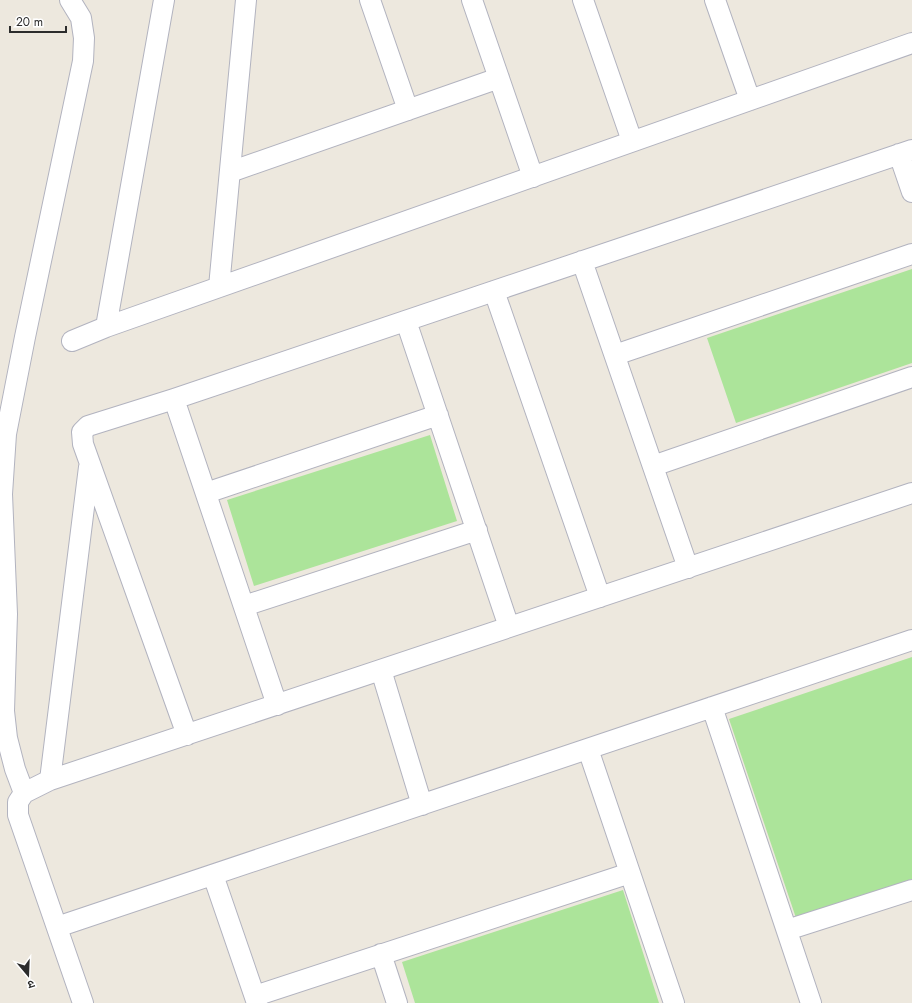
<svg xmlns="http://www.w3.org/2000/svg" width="912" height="1003" viewBox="0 0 912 1003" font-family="Jost,'Noto Sans Devanagari',sans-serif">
	<rect width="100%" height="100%" fill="#ede8de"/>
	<path fill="#ace49a" d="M912,269V363L736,423L707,338Z
		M430,435L457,521L254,586L227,500Z
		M912,657V879L796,918L729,719Z
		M623,890L659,1003H415L402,962Z"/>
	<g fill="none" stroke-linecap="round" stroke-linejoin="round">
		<defs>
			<path id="minor" d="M370,0L408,110
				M472,0L533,177
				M583,0L632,141
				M715,0L750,100
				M899,154L912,192
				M230,172L499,78
				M582,261L688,568
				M219,287L246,0
				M494,291L600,597
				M406,321L509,627
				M106,327L164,0
				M72,341L106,327L912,43
				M615,355L912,254
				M174,399L277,705
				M653,466L912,377
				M206,493L438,415
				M244,606L477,530
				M381,670L422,805
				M712,707L811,1003
				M187,735L83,444L82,432L88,426L174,399L912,150
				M588,749L674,1003
				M50,780L89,467
				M24,793L15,769L7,738L4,711L7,614L2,494L6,434L25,337L83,61L84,38L81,18L70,0
				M213,875L257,1003
				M57,927L912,640
				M787,930L912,890
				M381,954L397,1003
				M255,996L630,873
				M83,1003L18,815V802L24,793L50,780L912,493"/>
		</defs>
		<use href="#minor" stroke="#b2b3bf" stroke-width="22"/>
		<use href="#minor" stroke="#fff" stroke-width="20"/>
	</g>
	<g transform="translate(28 975) rotate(161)" stroke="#ffffff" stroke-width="3" paint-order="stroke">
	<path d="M0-3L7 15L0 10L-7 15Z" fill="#2c2c2c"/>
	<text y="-6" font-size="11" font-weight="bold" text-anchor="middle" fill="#2c2c2c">उ</text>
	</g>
	<path d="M10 26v6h56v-6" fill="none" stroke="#2c2c2c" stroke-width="2"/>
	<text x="16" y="26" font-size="12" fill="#2c2c2c" stroke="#ffffff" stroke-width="3" paint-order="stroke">20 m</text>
</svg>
